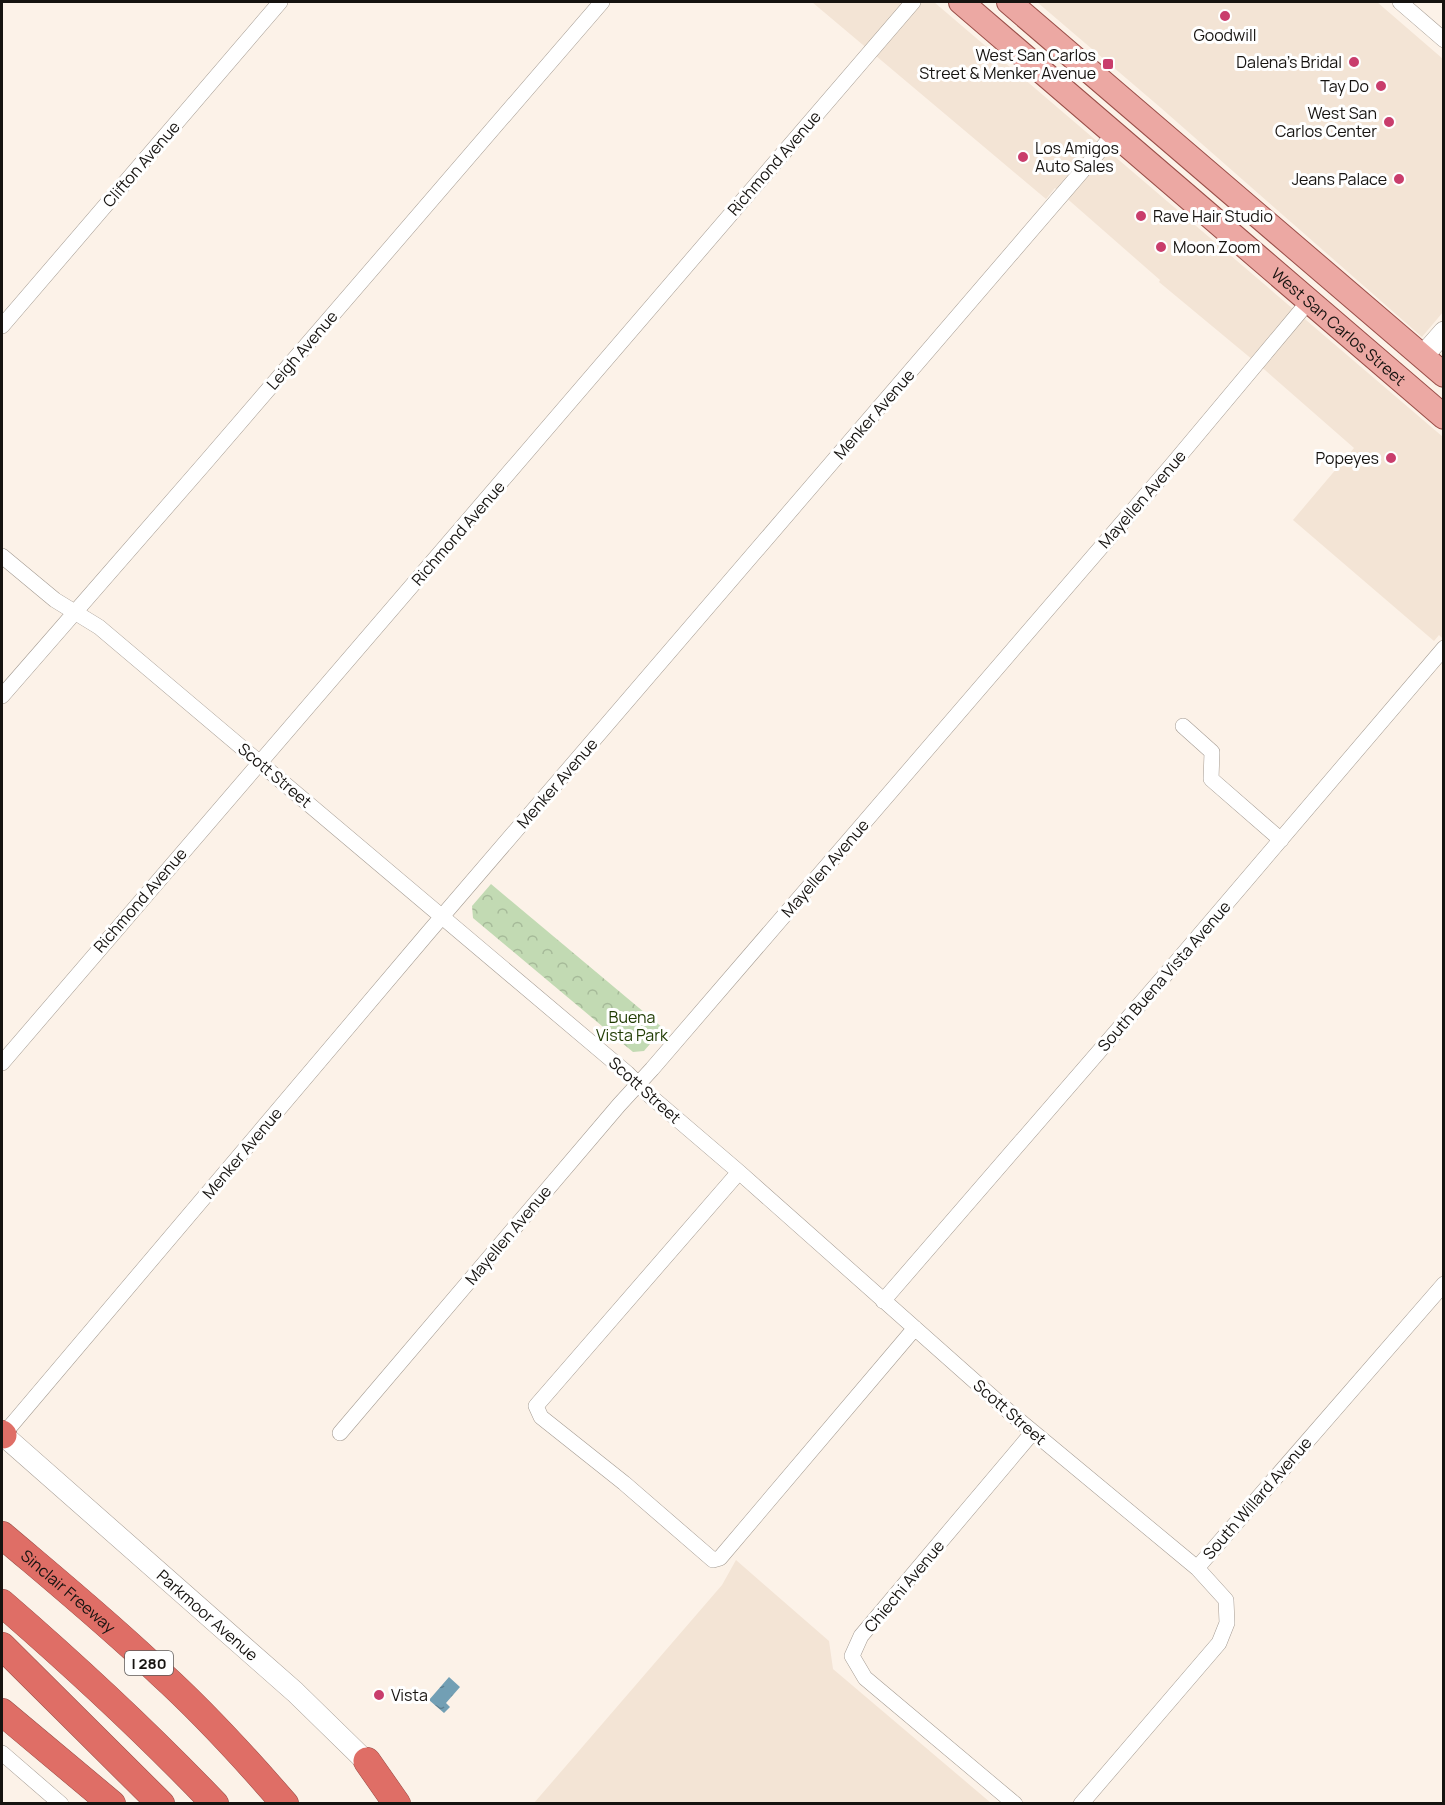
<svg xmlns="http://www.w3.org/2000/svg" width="1445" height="1805" viewBox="0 0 1445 1805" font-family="Manrope,sans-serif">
	<defs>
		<pattern id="park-crowns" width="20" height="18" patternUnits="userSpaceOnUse" patternTransform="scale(1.5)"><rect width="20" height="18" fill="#c2dab3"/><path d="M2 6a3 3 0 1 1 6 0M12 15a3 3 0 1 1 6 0" fill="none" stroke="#a6ba99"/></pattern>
		<pattern id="water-ripples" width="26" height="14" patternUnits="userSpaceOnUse" patternTransform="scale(1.5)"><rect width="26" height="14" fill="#729fb4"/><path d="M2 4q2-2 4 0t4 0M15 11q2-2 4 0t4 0" fill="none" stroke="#5d8091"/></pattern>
	</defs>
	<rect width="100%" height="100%" fill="#fcf2e8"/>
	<path fill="#f3e4d5" d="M812,2H934L1443,437V639L1439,635L1434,641L1293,520L1354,448L1265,370L1159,282L1160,280L1055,188L1046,199Z
		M1037,2H1377L1443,59V312L1422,337L1161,108Z
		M736,1560L829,1641L833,1669L991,1803H534L722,1585Z"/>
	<path fill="url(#park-crowns)" d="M491,884L663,1028L644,1051L633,1052L473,918L472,906Z"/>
	<path fill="url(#water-ripples)" d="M449,1677L460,1687L446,1703L450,1707L444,1713L429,1700Z"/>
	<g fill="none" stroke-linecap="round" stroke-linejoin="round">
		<defs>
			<path id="street" d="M1400,2L1444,40
				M2,326L280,2
				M2,556L55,600L99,627L627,1073L649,1095L739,1172L1015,1417L1197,1568L1226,1600L1227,1623L1219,1643L1081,1804
				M2,696L205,463L602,2
				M1183,726L1212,752L1211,779L1281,840
				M2,1063L913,2
				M739,1172L536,1406L541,1417L624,1483L713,1560L720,1558L915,1328
				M883,1301L1173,966L1444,648
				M340,1433L619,1105L652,1069L1171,466L1309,301
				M3,1435L427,934L1114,134
				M1197,1568L1444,1284
				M2,1753L61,1804
				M1015,1804L865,1678L852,1656L861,1636L1033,1432"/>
			<g id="secondary">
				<path d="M1422,357L1444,332"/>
				<path id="s1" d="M2,1434L295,1692L378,1773"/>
			</g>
			<g id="primary">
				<path id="s2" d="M961,2L1444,417"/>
				<path d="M1009,2L1444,375"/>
			</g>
			<g id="highway">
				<path d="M2,1434L3,1435"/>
				<path id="s3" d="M2,1535C55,1580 110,1625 161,1674C205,1714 246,1759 285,1804"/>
				<path d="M2,1603C76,1667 147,1733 215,1804"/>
				<path d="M2,1646L161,1804"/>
				<path d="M2,1712L112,1804"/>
				<path d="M367,1761L397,1804"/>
			</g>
		</defs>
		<use href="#street" stroke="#a49b92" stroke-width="16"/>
		<use href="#secondary" stroke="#a49b92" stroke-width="22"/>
		<use href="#primary" stroke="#994e48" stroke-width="26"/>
		<use href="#highway" stroke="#994e48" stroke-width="28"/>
		<use href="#street" stroke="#fff" stroke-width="15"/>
		<use href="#secondary" stroke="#fff" stroke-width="21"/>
		<use href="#primary" stroke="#eca8a3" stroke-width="24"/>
		<use href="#highway" stroke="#df6e66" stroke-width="27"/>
	</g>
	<g fill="#c93d6c" stroke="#fff" stroke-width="2">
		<circle cx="1225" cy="16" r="6"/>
		<circle cx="1354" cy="62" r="6"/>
		<rect x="1102" y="58" width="12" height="12" rx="3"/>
		<circle cx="1381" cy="86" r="6"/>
		<circle cx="1389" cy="122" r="6"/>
		<circle cx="1023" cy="157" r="6"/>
		<circle cx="1399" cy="179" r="6"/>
		<circle cx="1141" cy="216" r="6"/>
		<circle cx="1161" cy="247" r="6"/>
		<circle cx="1391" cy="458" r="6"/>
		<circle cx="379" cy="1695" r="6"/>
	</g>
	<g text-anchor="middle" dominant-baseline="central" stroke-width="6" stroke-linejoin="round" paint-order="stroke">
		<rect fill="#fff" stroke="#5c5a58" stroke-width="1.5" x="125" y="1651" width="48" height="24" rx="4.5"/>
		<g font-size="15" font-weight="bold" fill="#161310">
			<text x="149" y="1663">I 280</text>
		</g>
		<g font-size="16" fill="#161310" stroke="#fff" text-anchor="end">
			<text x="1225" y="35" text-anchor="middle">Goodwill</text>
			<text x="1096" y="55">West San Carlos<tspan x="1096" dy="18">Street &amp; Menker Avenue</tspan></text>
			<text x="1342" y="62">Dalena’s Bridal</text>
			<text x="1369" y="86">Tay Do</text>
			<text x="1377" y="113">West San<tspan x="1377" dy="18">Carlos Center</tspan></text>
			<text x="1035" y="148" text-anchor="start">Los Amigos<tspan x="1035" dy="18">Auto Sales</tspan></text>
			<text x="1387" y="179">Jeans Palace</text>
			<text x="1153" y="216" text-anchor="start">Rave Hair Studio</text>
			<text x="1173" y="247" text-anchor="start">Moon Zoom</text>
			<text x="1379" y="458">Popeyes</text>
			<text x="391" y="1695" text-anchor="start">Vista</text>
		</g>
		<g font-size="16" fill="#161310" stroke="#fff">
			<text transform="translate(774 163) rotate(-49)">Richmond Avenue</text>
			<text transform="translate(141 164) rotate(-49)">Clifton Avenue</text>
			<text stroke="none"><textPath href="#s2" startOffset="498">West San Carlos Street</textPath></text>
			<text transform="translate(302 350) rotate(-49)">Leigh Avenue</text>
			<text transform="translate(874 414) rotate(-49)">Menker Avenue</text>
			<text transform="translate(1142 499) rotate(-49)">Mayellen Avenue</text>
			<text transform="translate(458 533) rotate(-49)">Richmond Avenue</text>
			<text transform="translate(275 775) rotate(40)">Scott Street</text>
			<text transform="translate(557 783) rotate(-49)">Menker Avenue</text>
			<text transform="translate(825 868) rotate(-49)">Mayellen Avenue</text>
			<text transform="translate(140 900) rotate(-49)">Richmond Avenue</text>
			<text transform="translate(1164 976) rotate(-49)">South Buena Vista Avenue</text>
			<text transform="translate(645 1090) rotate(42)">Scott Street</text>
			<text transform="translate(242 1153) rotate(-50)">Menker Avenue</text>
			<text transform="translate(508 1235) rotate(-50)">Mayellen Avenue</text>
			<text transform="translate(1010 1412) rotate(41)">Scott Street</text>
			<text transform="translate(1257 1498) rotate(-49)">South Willard Avenue</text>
			<text transform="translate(904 1586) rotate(-50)">Chiechi Avenue</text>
			<text stroke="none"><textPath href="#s3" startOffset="87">Sinclair Freeway</textPath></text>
			<text stroke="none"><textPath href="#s1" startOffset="274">Parkmoor Avenue</textPath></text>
		</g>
		<g font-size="16" fill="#1f3b02" stroke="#fff">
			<text x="632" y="1017">Buena<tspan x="632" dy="18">Vista Park</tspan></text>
		</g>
	</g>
	<rect width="1445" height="1805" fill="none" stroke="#161310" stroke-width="6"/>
</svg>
